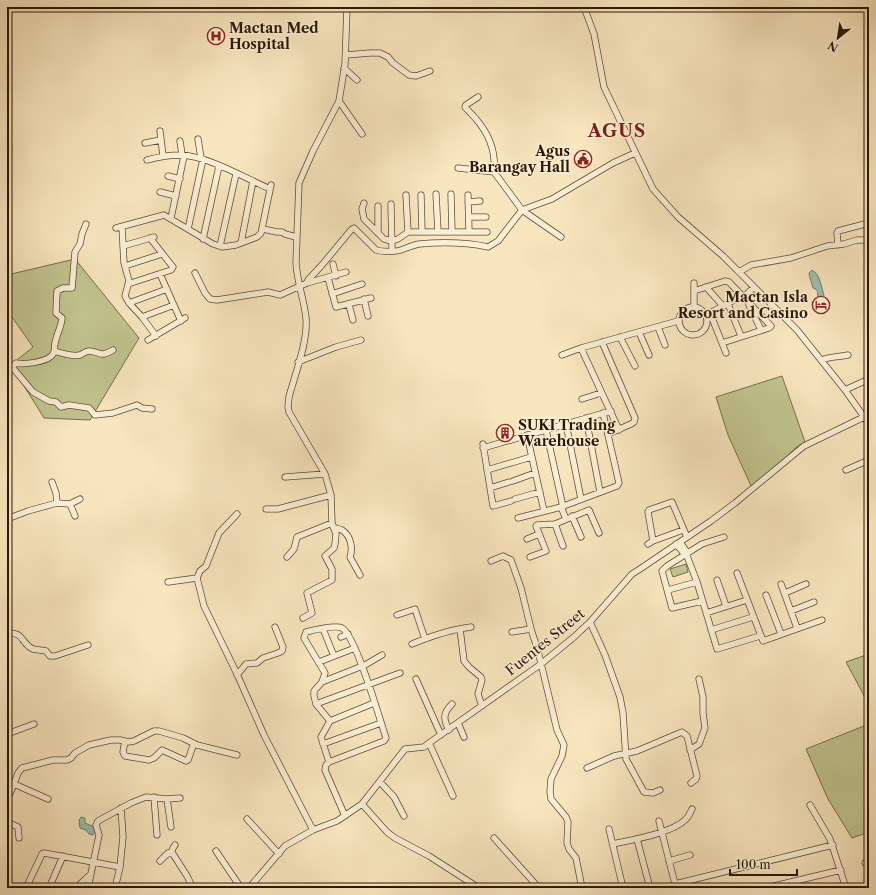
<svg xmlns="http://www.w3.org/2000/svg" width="876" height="895" viewBox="0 0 876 895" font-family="'Libre Caslon Text',serif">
	<rect width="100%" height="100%" fill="#f8e6be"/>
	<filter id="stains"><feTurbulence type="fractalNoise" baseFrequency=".005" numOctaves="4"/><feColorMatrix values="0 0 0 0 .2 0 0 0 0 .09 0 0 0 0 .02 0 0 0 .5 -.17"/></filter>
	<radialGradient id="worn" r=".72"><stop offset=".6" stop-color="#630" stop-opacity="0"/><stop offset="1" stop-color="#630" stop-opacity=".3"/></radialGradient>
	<path fill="#c1c48f" stroke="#766e4b" d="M75,259L139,338L90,420L44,418L11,365L33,347L7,310V275Z
		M782,376L805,442L797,447L752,488L728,435L716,397Z
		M686,564L688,572L673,577L670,569Z
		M869,654V705L846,662Z
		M869,724V832L852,838L828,799L806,749Z"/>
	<path fill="#9dc0b1" stroke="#6f7c6d" d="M812,270C820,274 821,287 824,295L821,299L818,297C817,292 819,290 813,288C812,283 809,277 809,273Z
		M81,817L85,818V823L94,827L95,831L93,835L89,834L86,830L80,828L79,820Z"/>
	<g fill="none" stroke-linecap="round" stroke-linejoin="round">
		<defs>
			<path id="minor" d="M584,7L594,34L604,87L653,189L678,217L723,256L797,330L845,390L869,424
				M346,55L370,53H380L388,57L393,63L409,75L416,76L430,71
				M344,68L357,80
				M478,97L466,105L465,107C468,111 473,115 476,119C489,134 496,152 494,172L522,210L561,237
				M339,101L362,134
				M160,131L163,156
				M198,139L201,158
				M180,141L182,155
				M145,143L161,140
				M147,160C158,157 169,155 181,155C208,156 245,178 270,189
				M458,168L494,172
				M168,176L180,179
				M160,192L176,196
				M436,194L438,232
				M451,194L452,232
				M406,195L408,232
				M421,195L422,232
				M468,195L469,231
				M468,202L480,201
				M364,203L362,209L364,219L384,239L392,241L398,239L408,232H487
				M391,204L392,251
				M378,206V233
				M469,217H486
				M171,218L184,156
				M122,227L124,263L129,281L125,296L129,303L142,317L156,336
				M116,228L164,215L213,244L222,247L236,245L257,237L261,233L271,185
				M188,229L203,159
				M263,229L277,232H282L285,234L296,237
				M203,239L219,166
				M241,243L253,181
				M838,245L837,233L838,231L865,224L869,225
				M123,246L154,237
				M220,246L236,174
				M333,264L336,276
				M125,266L162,254
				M739,272L751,265L791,258L827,246L844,244L857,240H864L869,243
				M195,273L205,293L210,299L217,300L268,292L280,295L307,283L346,272
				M160,274L181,321
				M328,278L336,307L371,298
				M307,283L308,280L322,265L351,230L354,228L376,250C383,252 395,252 401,250C407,248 413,245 419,244C443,242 465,242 488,247L498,241L522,210L552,199L613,163L635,153
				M694,283V307
				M128,284L171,270L173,267L150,238
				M706,287L723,306
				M694,291L725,281L729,282L771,326L769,328L722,343
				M332,294L362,284
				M364,299L368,316
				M129,303L167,289
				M728,304L741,336
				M349,305L353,320
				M749,305L761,330
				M679 321a14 14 0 1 1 28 0a14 14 0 1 1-28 0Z
				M710,313L726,353
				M706,315L742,296L746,295L754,287
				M142,317L174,305
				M658,327L665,345
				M639,332L649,355
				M620,337L635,366
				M148,340L185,318
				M602,342L635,418L634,422L631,424L608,434
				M581,348L619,430
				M54,351C61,353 72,357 80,355C83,354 85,351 89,351C102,352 99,358 113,350
				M562,355L581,348L678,321
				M822,360C831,356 839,357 848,355
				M298,362L336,347L361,340
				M12,367L16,363C23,365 44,362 50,357C51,357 54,353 54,352C55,350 54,346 55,343C57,333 61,328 62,318L56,313L57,291L63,288H72L75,252L80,244L82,234L86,224
				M7,369L12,367L33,392L49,401L56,402L61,407L69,405L89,408L95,415L113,413L137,405L142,408L152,409
				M845,390L869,379
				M582,399L601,393
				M586,418L600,492
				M566,424L581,499
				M546,430L563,507
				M527,435L544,511
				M483,444L493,506L511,501
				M483,448L611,411
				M487,470L531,457
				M846,470L869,460
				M285,477L325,474
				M513,481L535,473
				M52,482L56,493L57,503
				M490,488L509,482
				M515,499L540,492
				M70,504L75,516
				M561,507L566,519
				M266,509H278L331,495
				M237,514L219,533L206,566L200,571L197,578L204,606L237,674L264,735L313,830
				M572,516L581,537
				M518,518L561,507L617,486L619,483L603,413
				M7,519L28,511L57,503L70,504L80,499
				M555,524L563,546
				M333,527C335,528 340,529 342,530C351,536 353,548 350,557L360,575
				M527,539L539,534
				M653,541L648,512L649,510L672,502L687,537
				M680,542L687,552V556L697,582L717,649L760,636
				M648,544L653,541L683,530
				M676,544L686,556
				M287,557L294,549L297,537L332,523
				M530,557L546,551L536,526L537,525L555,524L589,510L599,533
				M491,561L503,556L511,560L521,588L531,629L538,651L557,730L564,745L562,756L551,779L550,792L551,799L566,817L568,822L567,843L569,849L576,858L582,888
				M737,573L763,641L822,620
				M717,580L726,606
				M168,582L197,578
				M781,584L797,628
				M668,590L697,582
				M785,593L806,584
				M766,595L781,634
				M702,601L672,608L662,571L667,566L702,544L724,537
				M791,611L814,602
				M706,613L747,600
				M397,615L415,609L425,639
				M303,618L312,613L307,593L332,580V569L325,556L334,548L335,544L336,534L332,523L331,495L325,474L289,412L288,407L289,397C295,374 308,342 306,318C304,299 297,282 296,263L299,183L313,151L339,101L345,64L347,7
				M590,622L605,655L620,697L623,713L626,759L644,792L653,793L660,790
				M323,629L334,656
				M460,629L464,661L469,667L481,677L482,680L478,694L482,706
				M711,630L753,617
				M512,632L531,629
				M7,633C25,632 20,643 33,649C37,650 42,650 46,651L50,656H55L88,645
				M341,637L348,634
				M412,644C429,637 454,629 471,627
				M319,662L355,648
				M237,675L246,664L257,663L263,658L278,653L282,651L283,647L275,627
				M416,679L441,735
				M322,682L365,665L382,655
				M316,704L400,673
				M330,721L374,703
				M458,723L464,737
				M449,730C443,719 443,713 452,704
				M7,734L34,724
				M125,741L123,752L125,756L149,760L154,758L162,750L186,761L188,760L194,743
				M429,743L453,796
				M323,744L381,723
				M690,750L699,744L705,728L703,713V697L699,679
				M329,762L321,737L330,721L316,704L314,696V691L322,682L325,673L304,638L306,632C314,630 336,625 342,628C356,636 380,720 386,738L384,741L329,762L326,765L325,770L345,816
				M587,768L614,756L637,751L682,732L687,736L697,776L696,779L691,783
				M380,782L394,797L404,816
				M14,784L48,799
				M154,797L157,835
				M167,799L171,827
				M7,800L14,784L18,773L22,768L53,760H67L71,758L75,753L89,745L111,740H120L128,742L134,741L154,731H159L183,738L197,745L237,755
				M362,804L387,832L395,838L429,856L479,888
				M810,805L830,839L846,888
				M247,819L279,854
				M659,821L676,888
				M7,822L18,827L19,838
				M609,829L623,888
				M494,838L539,888
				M637,839L650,888
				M613,844C631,840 672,833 685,820C689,817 690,813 692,809
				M216,851L241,888
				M171,853L173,848L175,845
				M160,861L168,853L173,854L187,876L193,888
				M669,861L690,855
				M865,863L869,862
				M675,884L833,845
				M26,888L42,854L44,853L120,867
				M49,888L63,856
				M78,888L80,884L91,874
				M88,888L99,835L96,825L98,821L131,803L146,797L167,799L180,798
				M115,888L120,867L123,837L121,808
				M249,888L285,846L313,830L337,821L362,804L405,749L424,747L429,743L541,664L574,637L590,622L632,574L640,569L711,521L735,503L804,446L864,417
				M766,888L841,870"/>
		</defs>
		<use href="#minor" stroke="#5e4b35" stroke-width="7"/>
		<use href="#minor" stroke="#faefd5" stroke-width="5.5"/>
	</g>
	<defs>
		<symbol id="hospital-ring" viewBox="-11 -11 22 22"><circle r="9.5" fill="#faefd5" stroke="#8f2418" stroke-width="1.5"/><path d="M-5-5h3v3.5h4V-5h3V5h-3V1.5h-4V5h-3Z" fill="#8f2418"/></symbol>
		<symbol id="civic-ring" viewBox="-11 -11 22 22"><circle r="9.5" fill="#faefd5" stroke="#8f2418" stroke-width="1.5"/><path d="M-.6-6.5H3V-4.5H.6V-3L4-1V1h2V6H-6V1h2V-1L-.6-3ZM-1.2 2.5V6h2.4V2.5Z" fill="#8f2418"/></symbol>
		<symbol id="hotel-ring" viewBox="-11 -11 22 22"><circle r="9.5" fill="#faefd5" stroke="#8f2418" stroke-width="1.5"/><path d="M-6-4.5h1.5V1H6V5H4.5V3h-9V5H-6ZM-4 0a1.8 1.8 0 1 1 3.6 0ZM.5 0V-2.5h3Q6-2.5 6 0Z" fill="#8f2418"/></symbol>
		<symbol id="building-ring" viewBox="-11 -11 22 22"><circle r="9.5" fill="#faefd5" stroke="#8f2418" stroke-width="1.5"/><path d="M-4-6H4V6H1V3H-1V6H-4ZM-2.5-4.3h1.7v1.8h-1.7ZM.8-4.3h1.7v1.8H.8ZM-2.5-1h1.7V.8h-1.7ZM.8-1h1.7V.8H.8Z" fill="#8f2418"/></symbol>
	</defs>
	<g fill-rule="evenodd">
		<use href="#hospital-ring" x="206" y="26" width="20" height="20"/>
		<use href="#civic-ring" x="573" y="149" width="20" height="20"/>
		<use href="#hotel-ring" x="811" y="295" width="20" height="20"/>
		<use href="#building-ring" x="495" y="423" width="20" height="20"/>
	</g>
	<g text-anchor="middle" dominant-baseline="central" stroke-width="3" stroke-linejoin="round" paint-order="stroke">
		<g font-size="14" font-weight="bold" fill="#2b1707" stroke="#faefd5" text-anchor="start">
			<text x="229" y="28">Mactan Med<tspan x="229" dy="16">Hospital</tspan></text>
			<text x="570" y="151" text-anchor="end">Agus<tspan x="570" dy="16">Barangay Hall</tspan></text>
			<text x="808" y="297" text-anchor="end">Mactan Isla<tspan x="808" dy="16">Resort and Casino</tspan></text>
			<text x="518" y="425">SUKI Trading<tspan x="518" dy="16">Warehouse</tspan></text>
		</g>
		<g font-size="14" fill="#2b1707" stroke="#faefd5">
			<text transform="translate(545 642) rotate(-39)">Fuentes Street</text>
		</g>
		<g font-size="18" font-weight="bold" letter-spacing="1" fill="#7a1f14" stroke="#faefd5">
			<text x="617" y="131">AGUS</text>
		</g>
	</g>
	<rect width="876" height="895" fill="none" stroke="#f8e6be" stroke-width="24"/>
	<rect x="8" y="8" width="860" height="879" fill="none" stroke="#2b1707" stroke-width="2"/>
	<rect x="12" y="12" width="852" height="871" fill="none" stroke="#2b1707"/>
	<g transform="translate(838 38) rotate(210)" stroke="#faefd5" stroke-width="3" paint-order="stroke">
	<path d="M0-3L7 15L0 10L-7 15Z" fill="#2b1707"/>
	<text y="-6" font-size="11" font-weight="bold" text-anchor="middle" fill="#2b1707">N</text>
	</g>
	<path d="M730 869v6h67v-6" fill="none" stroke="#2b1707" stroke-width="2"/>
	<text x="736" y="869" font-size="12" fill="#2b1707" stroke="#faefd5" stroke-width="3" paint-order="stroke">100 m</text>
	<rect width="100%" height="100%" filter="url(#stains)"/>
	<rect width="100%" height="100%" fill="url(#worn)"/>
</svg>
